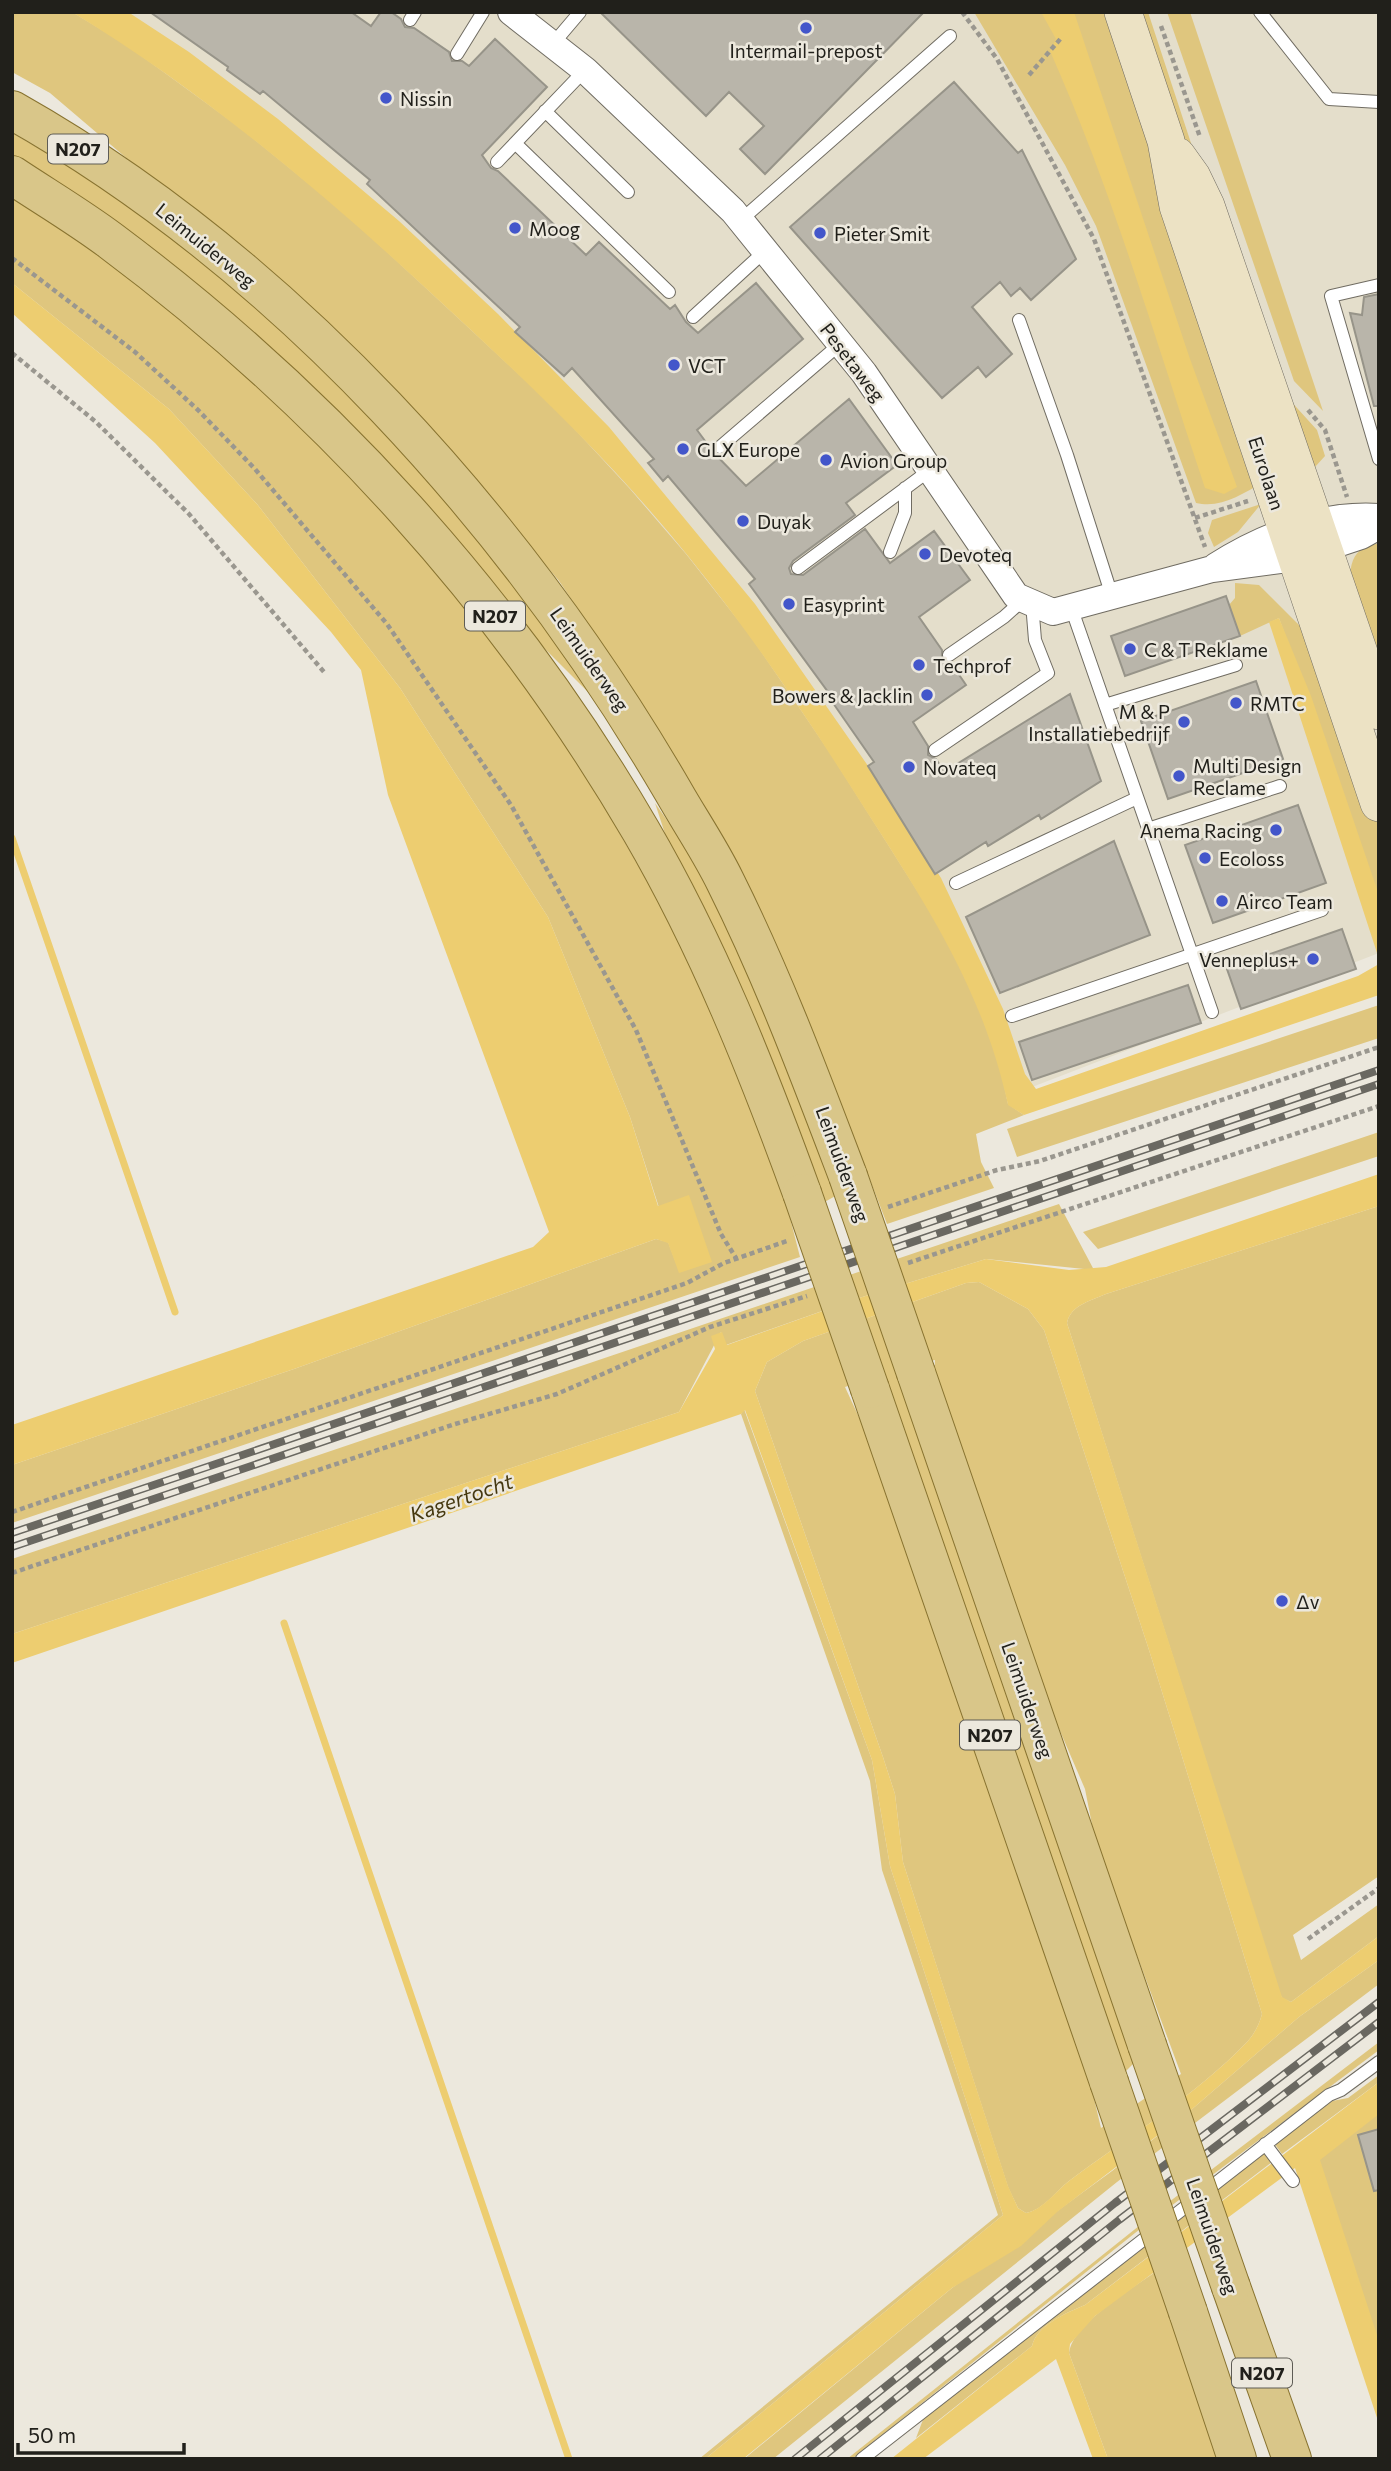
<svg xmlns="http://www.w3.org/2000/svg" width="1391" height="2471" viewBox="0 0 1391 2471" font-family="Commissioner,sans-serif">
	<rect width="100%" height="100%" fill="#ece8dd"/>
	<path fill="#e4decb" d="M30,12H1379V953L996,1101L929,936Z"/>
	<path fill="#dfc67e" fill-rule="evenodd" d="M12,12H72L125,44L239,127L346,214L555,408L630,489L686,554L749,634L830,753L935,919L977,1000L998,1058L1008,1104L1024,1115L976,1134L981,1162L994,1188L887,1224L823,1058L749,890L648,713L559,581L441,440L367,363L50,93L12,72Z
		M974,12H1105L1263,483C1241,494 1221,509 1196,503L1096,226L1065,165Z
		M1139,12H1148L1208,195L1177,126Z
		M1167,12H1190L1323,411L1294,381Z
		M12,133L119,194L274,318L405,445L521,582L589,693L511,615L12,163Z
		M12,193L81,236L310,429L463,599L572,751L709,988L779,1175L800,1257L12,1523V1465L294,1369L656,1239L668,1242L680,1273L630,1117L548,917L400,688L257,504L169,409L12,283Z
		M1278,387L1317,430L1325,456L1315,467Z
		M1261,504L1238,532L1214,547L1208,533L1212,520Z
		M1379,543V682C1369,653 1330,569 1363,548C1367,546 1374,545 1379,543Z
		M1235,583L1259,585L1301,627L1379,819V897L1279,618L1240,636L1229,605L1235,598Z
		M655,803L722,899L839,1194L821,1204L681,883Z
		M1379,1005V1038L1017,1157L1007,1129Z
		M1379,1132V1156L1098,1249L1083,1232Z
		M1059,1204L1094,1270L986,1259L859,1298L726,1345L721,1332L679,1412L12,1634V1559Z
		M1379,1206V1876L1293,1935L1301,1960L1379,1904V1936L1291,2002L1282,1998L1278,1988L1067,1323C1071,1305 1090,1301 1106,1294Z
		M979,1282L1028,1309L1044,1330L1149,1650L1262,2014C1259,2025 1255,2033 1247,2042C1195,2096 1128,2137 1069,2181C1056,2191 1043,2210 1026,2213L1018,2208L1008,2187L903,1862L895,1794L883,1757L755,1391L767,1362L803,1341L966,1283ZM935,1360L934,1383L1026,1652L1085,1789L1096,1845L1181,2074L1101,2128L1087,2069L869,1439L845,1387L881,1375L1119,2078L1137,2060L900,1369Z
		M744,1409L872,1760L890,1866L1003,2215L705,2459H699L998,2215L882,1870L870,1781L741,1414Z
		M1379,1960V1984L1117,2182L773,2459H744L952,2288L1112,2171L1191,2110L1299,2017Z
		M1379,2042V2050L1135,2233L852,2459H847L1169,2202Z
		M1379,2075V2082L1282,2154L1274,2143L1332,2101L1348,2098Z
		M1379,2105V2357L1316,2153Z
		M1264,2151L1272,2162L1085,2305C1066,2313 1037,2325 1032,2346L916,2438L924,2417Z
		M1155,2272L1221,2459H1108L1069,2353C1072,2324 1132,2289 1155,2272Z"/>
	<path fill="#edcd70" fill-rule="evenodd" d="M72,12H128L189,52L278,119L399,221L498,314L609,427L755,604L873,773L941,878L1003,1009L1025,1074L1036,1089L1358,976L1379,964V995L1024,1115L1008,1105C983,990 927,906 865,809C810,722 753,636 688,556C611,460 521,376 431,293C319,189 203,92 72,12Z
		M1041,12H1074L1190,359L1237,487L1224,494L1205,488C1156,342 1113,192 1050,51L1056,39Z
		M12,283L169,409L257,504L400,688L548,917L630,1117L658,1206L689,1195L712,1262L679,1273L668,1243L656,1239L294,1369L12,1465V1425L533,1247L549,1232L388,795L361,670L331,632L155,443L12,313Z
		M1279,618L1311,696L1379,895V959L1269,622Z
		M1379,1174V1206L1106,1294C1090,1301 1071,1305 1067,1323L1282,1997L1291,2002L1379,1936V1960L1299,2017L1191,2110L1057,2212L1021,2246L952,2288L743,2459H705L1003,2215L890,1866L872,1760L745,1410L741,1414L12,1663V1634L679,1412L715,1349L711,1336L722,1332L727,1345L859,1298L986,1259L1069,1270L1106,1267ZM979,1282L1028,1309L1044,1330L1149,1650L1262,2014C1259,2025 1255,2033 1247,2042C1195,2096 1128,2137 1069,2181C1056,2191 1042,2210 1026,2213L1018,2208L1008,2186L903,1862L895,1794L883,1757L755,1391L767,1362L803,1341L966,1283Z
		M1379,2082V2114L1320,2160L1379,2341V2424L1295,2168L1095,2316L1070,2344L1069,2353L1108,2459H1093L1056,2359L923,2459H891L1032,2346C1037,2325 1066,2313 1085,2305Z"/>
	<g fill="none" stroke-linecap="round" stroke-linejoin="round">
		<path stroke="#edcd70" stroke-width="7" d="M12,838L175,1312
			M284,1623L569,2459"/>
	</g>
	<path fill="#b9b5aa" stroke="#979489" stroke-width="2" d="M150,12H351L371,26L381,12H391L401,19L405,27L414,28L449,52L452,61H462L469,66L495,39L547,87L482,155L491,168L498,171L586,255L599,242L670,309L675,305L686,322L698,333L756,283L803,339L697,430L714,453L746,486L849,399L897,465L846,503L855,515L793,561L789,568L791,574L803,575L865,529L890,563L934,531L970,580L919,617L942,650V660L951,663L966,685L913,722L928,746V755L936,759L944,772L1070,694L1101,781L1041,819L1039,815L988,846L986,842L935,874L868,766L874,762L826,693L828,692L749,584L755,579L668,476L663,481L648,463L654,459L572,368L564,376L515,332L520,327L367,184L370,180L263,91L260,94L227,70L228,67Z
		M600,12H924L765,174L740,149L764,126L729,92L706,116Z
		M954,82L1018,153L1022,150L1076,259L1031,300L1020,288L1011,296L1000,282L972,307L1012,354L986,377L978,367L942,398L790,227Z
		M1379,294V406H1374L1350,313L1362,315L1364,297Z
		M1226,596L1240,636L1125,676L1111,636Z
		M1256,681L1283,759L1168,799L1141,721Z
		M1298,805L1326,883L1213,923L1185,845Z
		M1114,841L1150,935L1000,993L966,917Z
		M1342,929L1356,969L1241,1009L1227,969Z
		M1188,985L1201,1023L1032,1080L1019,1042Z
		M1379,2129V2190L1374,2191L1358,2135Z"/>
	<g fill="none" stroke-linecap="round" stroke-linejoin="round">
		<defs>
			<path id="lane" d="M1260,12L1329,99L1379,102
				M410,20L415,12
				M552,45L580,12
				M457,54L483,12
				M545,111L628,192
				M515,143L669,292
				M497,162L585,70
				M741,220L950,36
				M1379,285L1331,296L1379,459
				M693,317L765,251
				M1019,320L1067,455L1112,596
				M720,447L840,344
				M890,552L905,513V488
				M798,568L930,470
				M1071,607L1212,1012
				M949,655L1004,617L1023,600
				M1105,705L1236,665
				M935,750L1048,673L1035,640L1032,603
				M1148,829L1280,786
				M956,883L1137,798
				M1012,1016L1322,910
				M1265,2144L1293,2181
				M862,2459L1329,2095L1341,2090L1379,2062"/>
			<path id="street" d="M511,12L585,70L733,211L864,373L1016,596L1053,612L1212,569L1295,558L1361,536L1379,526
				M1216,566C1263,536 1322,513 1379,517"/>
			<path id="secondary" d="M1123,12L1166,141L1178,206L1379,803
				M1177,156L1192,177L1206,206L1379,711"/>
			<path id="primary" d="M12,110C285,264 516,522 673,791C690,821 710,850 725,881C773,977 810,1076 848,1176
				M12,175C45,197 79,217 111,241C325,401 507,601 641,831C708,946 757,1069 802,1193
				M916,1373L1147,2045
				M870,1389L1109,2082
				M1231,2287L1292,2459
				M1188,2312L1237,2459"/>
		</defs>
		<use href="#lane" stroke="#706c62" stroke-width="14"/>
		<use href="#street" stroke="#706c62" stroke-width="28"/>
		<use href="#secondary" stroke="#706c62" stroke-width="38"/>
		<use href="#primary" stroke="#887330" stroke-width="40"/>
		<path stroke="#9a978f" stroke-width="4.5" stroke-dasharray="5 3.5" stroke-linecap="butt" d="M962,12L997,59L1094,239L1205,547
			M1161,26L1200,137
			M1029,75L1062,37
			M12,258L135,352L198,410L255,469L387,624L511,805L636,1030L721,1234L736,1258
			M12,353L96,422L189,514L324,672
			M1308,410L1325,430L1347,497
			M1195,518L1248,501
			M888,1207L997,1170L1040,1161L1379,1047
			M908,1263L1379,1106
			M12,1512L687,1283L724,1263L787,1241
			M12,1573L455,1424L557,1394L710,1327L807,1296
			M1308,1939L1379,1888"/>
		<use href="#lane" stroke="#fff" stroke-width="12"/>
		<use href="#street" stroke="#fff" stroke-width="26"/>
		<use href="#secondary" stroke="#ece2c4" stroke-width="37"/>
		<use href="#primary" stroke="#d9c689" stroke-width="38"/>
		<defs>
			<path id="rail" d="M12,1533L1379,1070
				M12,1547L1379,1084
				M795,2459L1115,2203L1379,2002
				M820,2459L1119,2220L1379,2022"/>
		</defs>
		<use href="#rail" stroke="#6a6861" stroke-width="8"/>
		<use href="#rail" stroke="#ece8dd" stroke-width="5" stroke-dasharray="16" stroke-linecap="butt"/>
		<defs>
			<path id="primary-bridge" d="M848,1176L916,1373
				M802,1193L870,1389
				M1147,2045L1231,2287
				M1109,2082L1188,2312"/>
		</defs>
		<use href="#primary-bridge" stroke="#887330" stroke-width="40" stroke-linecap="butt"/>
		<use href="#primary-bridge" stroke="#d9c689" stroke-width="38"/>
	</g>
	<g fill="#4356ca" stroke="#ece8dd" stroke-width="2.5">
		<circle cx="806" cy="28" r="7"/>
		<circle cx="386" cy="98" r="7"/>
		<circle cx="515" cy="228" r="7"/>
		<circle cx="820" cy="233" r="7"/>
		<circle cx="674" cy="365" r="7"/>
		<circle cx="683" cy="449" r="7"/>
		<circle cx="826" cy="460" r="7"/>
		<circle cx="743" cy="521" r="7"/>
		<circle cx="925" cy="554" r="7"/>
		<circle cx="789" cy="604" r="7"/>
		<circle cx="1130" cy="649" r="7"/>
		<circle cx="919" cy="665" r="7"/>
		<circle cx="927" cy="695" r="7"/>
		<circle cx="1236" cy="703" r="7"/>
		<circle cx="1184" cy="722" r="7"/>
		<circle cx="909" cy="767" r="7"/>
		<circle cx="1179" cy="776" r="7"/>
		<circle cx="1276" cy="830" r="7"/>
		<circle cx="1205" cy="858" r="7"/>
		<circle cx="1222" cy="901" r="7"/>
		<circle cx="1313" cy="959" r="7"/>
		<circle cx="1282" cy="1601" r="7"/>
	</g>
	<g text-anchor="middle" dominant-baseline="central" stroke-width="5" stroke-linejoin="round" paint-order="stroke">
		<g fill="#ece8dd" stroke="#5e5c55" stroke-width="2">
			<rect x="48" y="134.5" width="60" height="29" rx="5"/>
			<rect x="465" y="601.5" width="60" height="29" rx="5"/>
			<rect x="960" y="1720.5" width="60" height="29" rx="5"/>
			<rect x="1232" y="2358.5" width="60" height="29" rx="5"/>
		</g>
		<g font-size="18" font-weight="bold" fill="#21201b">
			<text x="78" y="149">N207</text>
			<text x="495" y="616">N207</text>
			<text x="990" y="1735">N207</text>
			<text x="1262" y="2373">N207</text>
		</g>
		<g font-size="19" fill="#21201b" stroke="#ece8dd" text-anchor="start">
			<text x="806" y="50" text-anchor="middle">Intermail-prepost</text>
			<text x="400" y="98">Nissin</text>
			<text x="529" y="228">Moog</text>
			<text x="834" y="233">Pieter Smit</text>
			<text x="688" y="365">VCT</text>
			<text x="697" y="449">GLX Europe</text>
			<text x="840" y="460">Avion Group</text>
			<text x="757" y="521">Duyak</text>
			<text x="939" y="554">Devoteq</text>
			<text x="803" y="604">Easyprint</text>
			<text x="1144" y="649">C &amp; T Reklame</text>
			<text x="933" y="665">Techprof</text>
			<text x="913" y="695" text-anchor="end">Bowers &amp; Jacklin</text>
			<text x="1250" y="703">RMTC</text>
			<text x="1170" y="711" text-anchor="end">M &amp; P<tspan x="1170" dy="22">Installatiebedrijf</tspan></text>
			<text x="1193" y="765">Multi Design<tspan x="1193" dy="22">Reclame</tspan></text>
			<text x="923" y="767">Novateq</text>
			<text x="1262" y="830" text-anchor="end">Anema Racing</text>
			<text x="1219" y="858">Ecoloss</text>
			<text x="1236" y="901">Airco Team</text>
			<text x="1299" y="959" text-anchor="end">Venneplus+</text>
			<text x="1296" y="1601">∆v</text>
		</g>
		<g font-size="19" fill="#21201b" stroke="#ece8dd">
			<text transform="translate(206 245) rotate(39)">Leimuiderweg</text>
			<text transform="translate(853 362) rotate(53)">Pesetaweg</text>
			<text transform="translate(1267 473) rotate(72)">Eurolaan</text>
			<text transform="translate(590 659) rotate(55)">Leimuiderweg</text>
			<text transform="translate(843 1164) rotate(70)">Leimuiderweg</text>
			<text transform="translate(1028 1700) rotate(71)">Leimuiderweg</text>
			<text transform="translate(1213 2236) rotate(71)">Leimuiderweg</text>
		</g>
		<g font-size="21" font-style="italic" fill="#45380f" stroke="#ece8dd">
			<text transform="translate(461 1497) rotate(-19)">Kagertocht</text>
		</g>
	</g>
	<rect width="1391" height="2471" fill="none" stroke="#21201b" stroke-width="28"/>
	<path d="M18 2443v10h166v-10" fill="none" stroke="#21201b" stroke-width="3.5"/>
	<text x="28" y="2443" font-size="21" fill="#21201b" stroke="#ece8dd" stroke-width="5" paint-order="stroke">50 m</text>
</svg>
